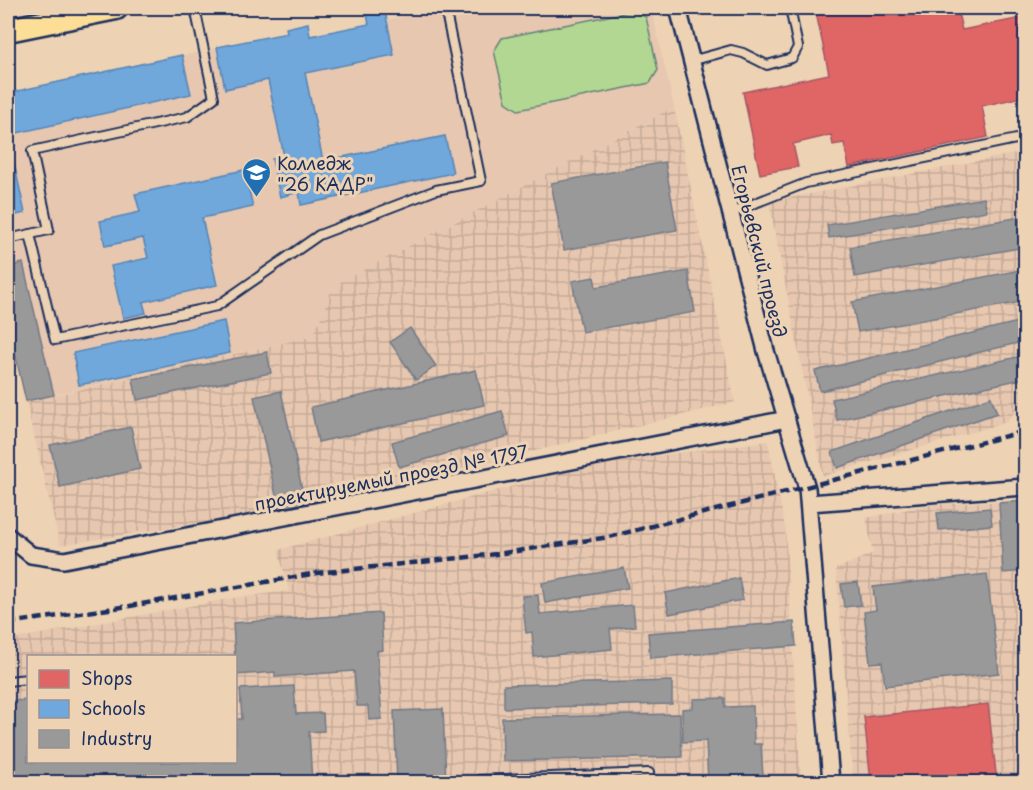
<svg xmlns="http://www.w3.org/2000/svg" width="1033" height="790" viewBox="0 0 1033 790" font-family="'Playpen Sans',sans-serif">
	<defs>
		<pattern id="industrial-grid" width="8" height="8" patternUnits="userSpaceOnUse" patternTransform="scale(1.5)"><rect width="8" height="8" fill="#e7c7af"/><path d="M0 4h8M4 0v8" fill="none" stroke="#c6ab99"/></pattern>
	</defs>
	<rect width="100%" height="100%" fill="#edd3b4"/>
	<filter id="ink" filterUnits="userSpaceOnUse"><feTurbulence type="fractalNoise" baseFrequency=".0167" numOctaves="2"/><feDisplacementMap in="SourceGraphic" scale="12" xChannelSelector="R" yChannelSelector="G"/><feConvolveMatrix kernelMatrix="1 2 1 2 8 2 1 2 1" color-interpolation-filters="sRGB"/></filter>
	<g filter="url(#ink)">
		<path fill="#e7c7af" d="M448,8H651L674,107L333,286L313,336L26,401L8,323V93L287,33L307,23L310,36L368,24L367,15L385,11L387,20Z"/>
		<path fill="url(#industrial-grid)" fill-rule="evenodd" d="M674,107L735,402L322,503L60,545L26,402L313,336L333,286Z
			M1025,142V399L1007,422L823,476L769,202L1024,152Z
			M768,441L785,527L801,782H8V640L233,598L289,591L278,550L557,474L626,460ZM28,656H236V762H28Z
			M1025,500V782H853L836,569L873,553L866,518L928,505Z"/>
		<path fill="#b1d792" stroke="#668378" stroke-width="1.5" d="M632,11L646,17L658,70L650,83L518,110L506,102L494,51L502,38Z"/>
		<path fill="#e06666" stroke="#a55664" stroke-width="1.5" d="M815,8H957L962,30L1026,17V96L982,106L988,137L849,167L844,143L833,145L831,135L793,144L798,167L760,174L743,92L829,74Z
			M988,704L997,782H871L864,717Z"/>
		<path fill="#6fa8dc" stroke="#5684b6" stroke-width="1.5" d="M385,11L394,55L305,73L323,161L445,136L453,173L301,205L299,192L280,197L272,159L284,156L268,80L225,89L217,47L287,33L286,28L308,23L310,36L369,24L367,15Z
			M182,55L191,94L8,135L25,213L8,217V93Z
			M244,170L253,207L202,218L217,285L143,302L146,313L123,318L111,266L148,258L143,238L105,246L100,221L140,212L135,194Z
			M224,321L230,353L79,385L73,353Z"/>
		<path fill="#999" stroke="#737987" stroke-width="1.5" d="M665,162L677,230L564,250L551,183Z
			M984,198L987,211L829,238L827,225Z
			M1020,217L1025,247L855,277L850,247Z
			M23,263L54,395L26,401L8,323V267Z
			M1026,269V301L858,332L852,302Z
			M688,271L695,312L582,332L572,281L594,277L596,287Z
			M1026,320V341L820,391L815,371Z
			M410,328L436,366L416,380L390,342Z
			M267,352L271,373L137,400L133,379Z
			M1026,355V378L837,420L832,399Z
			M476,370L484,405L318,442L311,407Z
			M281,391L305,503L279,509L254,397Z
			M991,397L997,413L837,468L832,452Z
			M502,411L509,436L399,467L392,442Z
			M131,427L140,469L60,487L50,445Z
			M1026,501V571L1003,573L999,503Z
			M990,508L992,525L939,530L937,513Z
			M624,568L628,588L545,603L542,583Z
			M987,574L999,673L885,686L882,662L870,663L864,612L876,610L873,587Z
			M739,578L743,600L669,614L665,593Z
			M858,582L861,605L844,607L841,584Z
			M538,595L540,614L633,605L635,626L610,629L612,649L534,657L532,632L526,633L522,596Z
			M381,613L383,650L377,651L382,719L369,720L368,706H357L354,671L275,677V672L236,675L233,623Z
			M794,622L796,646L650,658L648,633Z
			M672,681V704L504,708V685Z
			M294,686L296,714L323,713L324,731L309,732L312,782H8V732H13L12,701L28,700V762H236V719H242L240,689Z
			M725,698V707L753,706L754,744H761L763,777H758V782H708L706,741L683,742L682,709L693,708V699Z
			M443,709L446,782H397L394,711Z
			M680,714L682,757L503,761L502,718Z"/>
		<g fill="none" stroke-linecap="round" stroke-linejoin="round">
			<defs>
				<path id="service" d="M691,61L731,50L743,53L767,65L792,58L798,47L790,8
					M730,213L806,183L1026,137
					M30,234L55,340L217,306L319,235L436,190L481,181L445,8
					M8,239L49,230L32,151L187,117L214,98L195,8
					M8,681L28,679
					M479,780L649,773L650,782"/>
				<path id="minor" d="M678,8L766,351L807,488L831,782
					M809,503L1026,487
					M8,536L31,555L64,560L787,419"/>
				<path id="primary" d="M8,30L116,8"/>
			</defs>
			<use href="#service" stroke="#1b2f5e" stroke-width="12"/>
			<use href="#minor" stroke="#1b2f5e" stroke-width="20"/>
			<use href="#primary" stroke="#1b2f5e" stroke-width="27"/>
			<use href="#service" stroke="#edd3b4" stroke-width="8"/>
			<use href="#minor" stroke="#edd3b4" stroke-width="15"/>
			<use href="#primary" stroke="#fdde96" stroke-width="22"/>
			<path stroke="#1b2f5e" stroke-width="4.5" stroke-dasharray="9 4.5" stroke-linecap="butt" d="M8,623L130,606L317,573L497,554L609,537L1026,431"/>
		</g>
	</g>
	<defs>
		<symbol id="university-pin" viewBox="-11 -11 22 30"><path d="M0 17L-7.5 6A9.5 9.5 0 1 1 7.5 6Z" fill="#1f6fb2" stroke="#edd3b4"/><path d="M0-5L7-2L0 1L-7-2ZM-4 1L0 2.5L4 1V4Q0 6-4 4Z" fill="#fff"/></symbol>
	</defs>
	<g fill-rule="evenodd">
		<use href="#university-pin" x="240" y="156" width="33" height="45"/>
	</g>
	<g text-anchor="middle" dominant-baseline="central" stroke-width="6" stroke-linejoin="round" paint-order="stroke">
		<g font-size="18" fill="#1b2f5e" stroke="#edd3b4" text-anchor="start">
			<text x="277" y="162">Колледж<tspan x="277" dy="21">"26 КАДР"</tspan></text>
		</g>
		<g font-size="18" fill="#1b2f5e" stroke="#edd3b4">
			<text transform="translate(760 251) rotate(76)">Егорьевский проезд</text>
			<text transform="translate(391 477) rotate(-11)">проектируемый проезд № 1797</text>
		</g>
	</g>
	<rect width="1033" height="790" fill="none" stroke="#edd3b4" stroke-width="30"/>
	<rect x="15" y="15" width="1003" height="760" fill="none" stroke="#1b2f5e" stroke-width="2" filter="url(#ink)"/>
	<rect x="27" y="655" width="210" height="108" fill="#edd3b4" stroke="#999192" stroke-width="1.5"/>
	<rect x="39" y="670" width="30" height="18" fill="#e06666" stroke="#999192" stroke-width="1.5"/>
	<text x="81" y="685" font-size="18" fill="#1b2f5e">Shops</text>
	<rect x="39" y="700" width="30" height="18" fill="#6fa8dc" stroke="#999192" stroke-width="1.5"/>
	<text x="81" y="715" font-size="18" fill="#1b2f5e">Schools</text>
	<rect x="39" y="730" width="30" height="18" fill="#999999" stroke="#999192" stroke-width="1.5"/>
	<text x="81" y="745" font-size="18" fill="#1b2f5e">Industry</text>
</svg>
